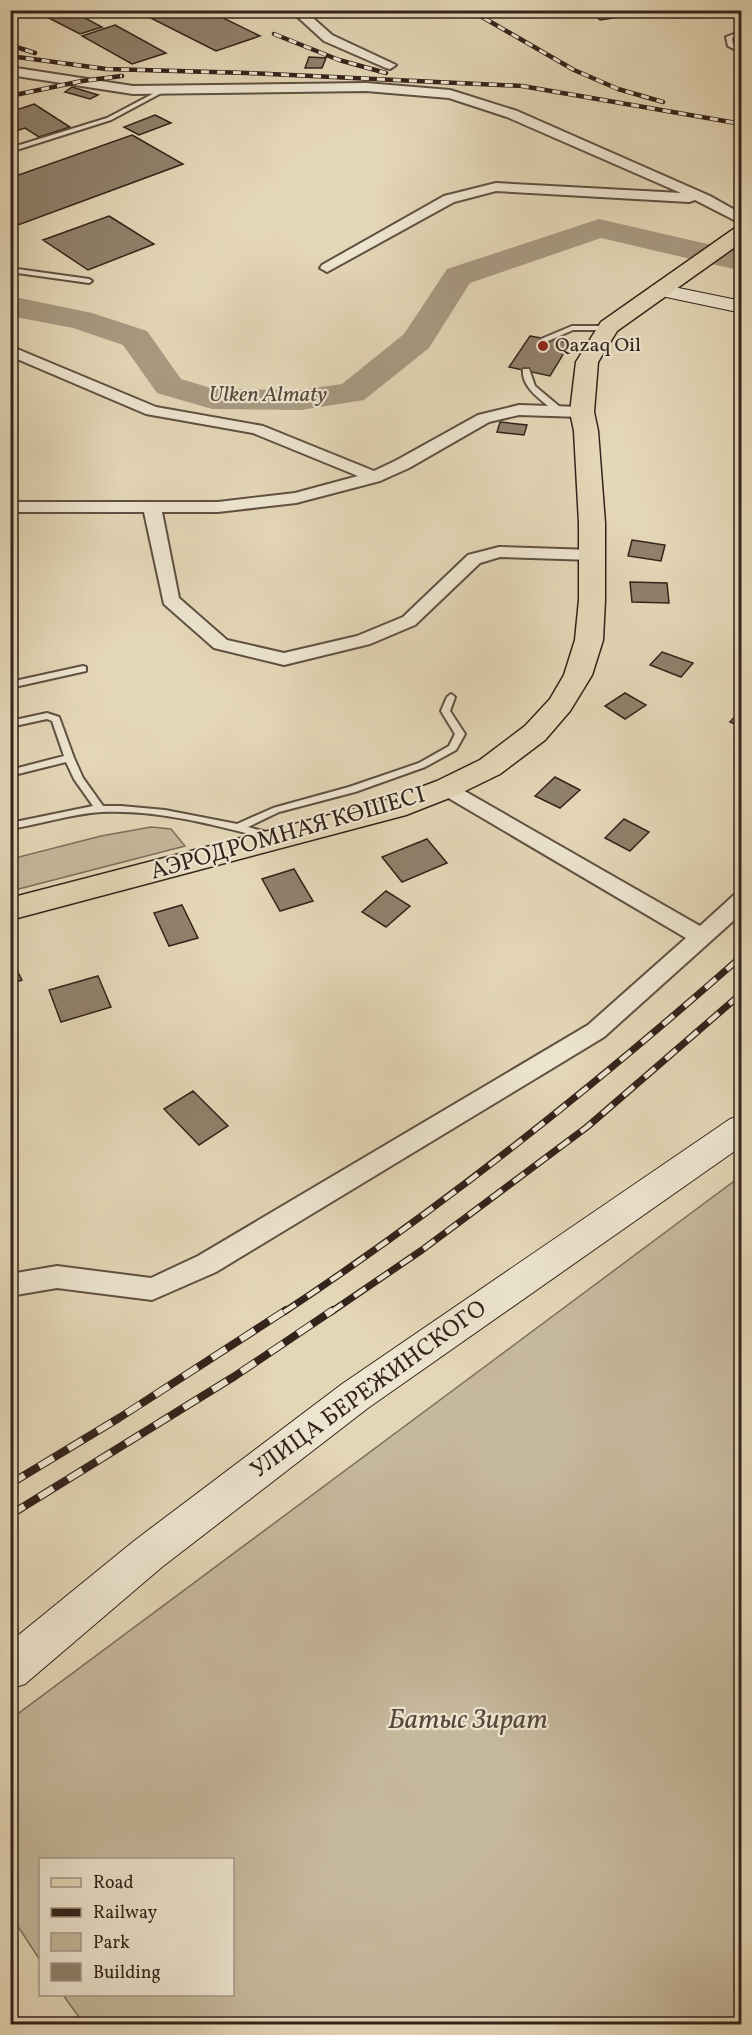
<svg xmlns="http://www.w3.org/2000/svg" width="752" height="2035" viewBox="0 0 752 2035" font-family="Vollkorn,serif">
	<rect width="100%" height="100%" fill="#e4d7b7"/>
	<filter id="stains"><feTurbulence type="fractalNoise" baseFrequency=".00333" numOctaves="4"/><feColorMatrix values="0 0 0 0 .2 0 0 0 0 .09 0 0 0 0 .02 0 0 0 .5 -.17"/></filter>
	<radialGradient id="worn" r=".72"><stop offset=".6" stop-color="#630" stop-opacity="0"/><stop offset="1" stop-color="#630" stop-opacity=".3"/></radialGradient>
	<path fill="#c6b89c" stroke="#7d6e5c" stroke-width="1.5" d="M151,827L171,829L185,846L11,891V859L101,836Z
		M741,1176V2024H84L63,1995L232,1994V1860H40V1960L11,1916V1719Z"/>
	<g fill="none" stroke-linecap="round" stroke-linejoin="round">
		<path fill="#a89a82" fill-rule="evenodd" d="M599,219L742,252V271L601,238L470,283L429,348L364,400L301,410L212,409L157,393L123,345L73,328L10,316V296L92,313L147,331L181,379L214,389L301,390L342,384L404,334L447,269Z"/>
	</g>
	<path fill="#90816c" stroke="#34231b" stroke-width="1.5" d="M51,10H70L102,27L80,34L41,14Z
		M135,10H207L260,36L216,51Z
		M361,10H391L370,16Z
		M590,10H621L627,16L600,20Z
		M667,10H683L690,16L676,18Z
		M115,25L166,53L132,64L82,36Z
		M309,57L326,58L322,68H305Z
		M72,87L98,95L90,99L65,92Z
		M34,104L70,127L39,137L25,128L10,133V112Z
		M155,115L171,123L139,135L124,127Z
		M132,135L183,164L10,228V178Z
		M109,216L154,244L88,270L43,240Z
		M530,336L570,343L550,376L509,367Z
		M500,422L527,425L524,435L497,432Z
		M632,540L665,545L661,561L628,556Z
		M630,582L667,583L669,603L632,602Z
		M662,652L693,663L681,677L650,665Z
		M625,693L646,705L625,719L605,706Z
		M742,709V727L730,722Z
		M555,777L580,790L560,808L535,796Z
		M624,819L649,832L630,851L605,838Z
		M427,839L447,863L402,882L382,857Z
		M294,869L313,901L280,911L262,879Z
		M386,891L410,906L386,927L362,912Z
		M182,905L198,938L169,946L154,913Z
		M10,957L22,980L10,984Z
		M98,976L111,1007L61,1022L49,990Z
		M193,1091L228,1126L199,1145L164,1109Z"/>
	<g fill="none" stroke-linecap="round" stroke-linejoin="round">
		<defs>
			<path id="service" d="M742,31V35L732,38L733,44L742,49V53L728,46L726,37Z
				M162,89L167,90L111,120L10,152V148L107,118Z
				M10,268L89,279L92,281L89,283L10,272Z
				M572,326H609L613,328L609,330H573L548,341L541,339Z
				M523,369H529L535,386L560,407V411H554C542,400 521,388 523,369Z
				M83,666L86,667V671L10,688V682Z
				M451,694L455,697L450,711L465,734L456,750L425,767L355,792L279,812L248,827L277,835L279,837L277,839L274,840C218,826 159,809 101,812C71,814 41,824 10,829V823L93,806L74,779L66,762L10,776V770L64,756L52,721L47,719L10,727V721L47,713L59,717L74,758L83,778L103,806H121L165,810L237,824L273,808L349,787L419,763L449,746L455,734L441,711L447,697Z"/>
			<path id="minor" d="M290,10H304L332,35L396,65L390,69L386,68L324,41Z
				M10,67L133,86L366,83L450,90L517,111L710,196L742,214V224L695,200L689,202L496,191L454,202L327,272L320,268L322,265L444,196L496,183L681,193L507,117L449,98L366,91L133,94L10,75Z
				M10,346L156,407L263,426L374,471L397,460L478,415L519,405L582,407L590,412L582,417L519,415L489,422L409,468L380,481L296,503L218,512H162L179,598L227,640L284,653L357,636L403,617L468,555L499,547L592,550L598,551L601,555L598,559L592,560L500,557L480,563L415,625L370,644L284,665L214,648L164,604L144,512H10V502H218L295,493L358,476L253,433L146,414L10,356Z
				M447,781L700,926L734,895L742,892V913L604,1037L216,1272L152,1300L57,1288L10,1296V1274L57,1266L151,1278L198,1256L588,1025L686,938L440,793L437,788L440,783Z"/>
			<path id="secondary" d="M659,284L742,301V313L652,294L649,290L652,286Z
				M742,1115V1146L368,1408L162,1567L25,1684L10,1689V1642L134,1541L342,1384L730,1119Z"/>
			<path id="primary" d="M742,226V242L617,331L598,362L594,412L598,431L605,523V600L603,640L592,675L570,711L545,740L500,774L457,795L406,815L10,920V898L387,800L437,781L480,760L525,726L550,699L564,675L575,640L579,600V523L574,431L570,412L576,362L601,322L735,228Z"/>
		</defs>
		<use href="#service" stroke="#605042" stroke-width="4"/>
		<use href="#minor" stroke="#605042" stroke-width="4"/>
		<use href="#secondary" stroke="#34231b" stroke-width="2"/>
		<use href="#primary" stroke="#34231b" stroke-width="3"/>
		<use href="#service" fill="#ede5d0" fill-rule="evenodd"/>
		<use href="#minor" fill="#ede5d0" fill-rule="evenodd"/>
		<use href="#secondary" fill="#ede5d0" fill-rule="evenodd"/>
		<use href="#primary" fill="#e4d7b7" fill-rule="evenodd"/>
		<defs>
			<path id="rail-far2" d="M470,10L574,70L618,89L663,102
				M274,34L339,60L386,73
				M10,45L35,53
				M10,56L106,69L248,73L522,86L742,124
				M10,96L82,81L122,76"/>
			<path id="rail-far1" d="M284,1312C446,1205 597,1084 742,956
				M331,1312L422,1250L587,1127L742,993"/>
			<path id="rail" d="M10,1484L119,1418L286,1310
				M10,1515L235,1376L333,1310"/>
		</defs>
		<use href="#rail-far2" stroke="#34231b" stroke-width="4.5"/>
		<use href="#rail-far1" stroke="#34231b" stroke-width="7"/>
		<use href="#rail" stroke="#34231b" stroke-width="8"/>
		<use href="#rail-far2" stroke="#ede5d0" stroke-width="3" stroke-dasharray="8" stroke-linecap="butt"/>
		<use href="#rail-far1" stroke="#ede5d0" stroke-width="4.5" stroke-dasharray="14" stroke-linecap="butt"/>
		<use href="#rail" stroke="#ede5d0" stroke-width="6" stroke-dasharray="17" stroke-linecap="butt"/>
	</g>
	<circle fill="#8f2418" stroke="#ede5d0" stroke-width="2" cx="543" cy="346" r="6"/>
	<g text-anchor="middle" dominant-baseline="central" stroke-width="4.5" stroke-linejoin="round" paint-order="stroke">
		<g font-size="20" fill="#34231b" stroke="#ede5d0" text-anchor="start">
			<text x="555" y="346">Qazaq Oil</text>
		</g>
		<g font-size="22" font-style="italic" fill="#57473a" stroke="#ede5d0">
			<text x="268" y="395">Ulken Almaty</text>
		</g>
		<g font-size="24" fill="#34231b" stroke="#ede5d0">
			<text transform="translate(288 834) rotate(-16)">АЭРОДРОМНАЯ КӨШЕСІ</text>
			<text transform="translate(369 1390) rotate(-36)">УЛИЦА БЕРЕЖИНСКОГО</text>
		</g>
		<g font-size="28" font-style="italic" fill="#58483b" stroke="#ede5d0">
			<text x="468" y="1720">Батыс Зират</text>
		</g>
	</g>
	<rect width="752" height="2035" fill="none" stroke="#e4d7b7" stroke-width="36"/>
	<rect x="12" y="12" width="728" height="2011" fill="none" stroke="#34231b" stroke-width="3"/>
	<rect x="18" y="18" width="716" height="1999" fill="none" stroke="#34231b" stroke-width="1.5"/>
	<rect x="39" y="1858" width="195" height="138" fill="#ede5d0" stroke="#a39788" stroke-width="1.5"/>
	<rect x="51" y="1878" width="30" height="9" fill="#e4d7b7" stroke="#a39788" stroke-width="1.5"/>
	<text x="93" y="1888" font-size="18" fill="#34231b">Road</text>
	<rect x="51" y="1908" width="30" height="9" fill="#34231b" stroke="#a39788" stroke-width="1.5"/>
	<text x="93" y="1918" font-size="18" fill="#34231b">Railway</text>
	<rect x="51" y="1933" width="30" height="18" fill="#c6b89c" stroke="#a39788" stroke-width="1.5"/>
	<text x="93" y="1948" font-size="18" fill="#34231b">Park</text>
	<rect x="51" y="1963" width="30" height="18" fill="#90816c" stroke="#a39788" stroke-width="1.5"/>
	<text x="93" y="1978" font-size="18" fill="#34231b">Building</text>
	<rect width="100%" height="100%" filter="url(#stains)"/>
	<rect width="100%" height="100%" fill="url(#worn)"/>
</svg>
